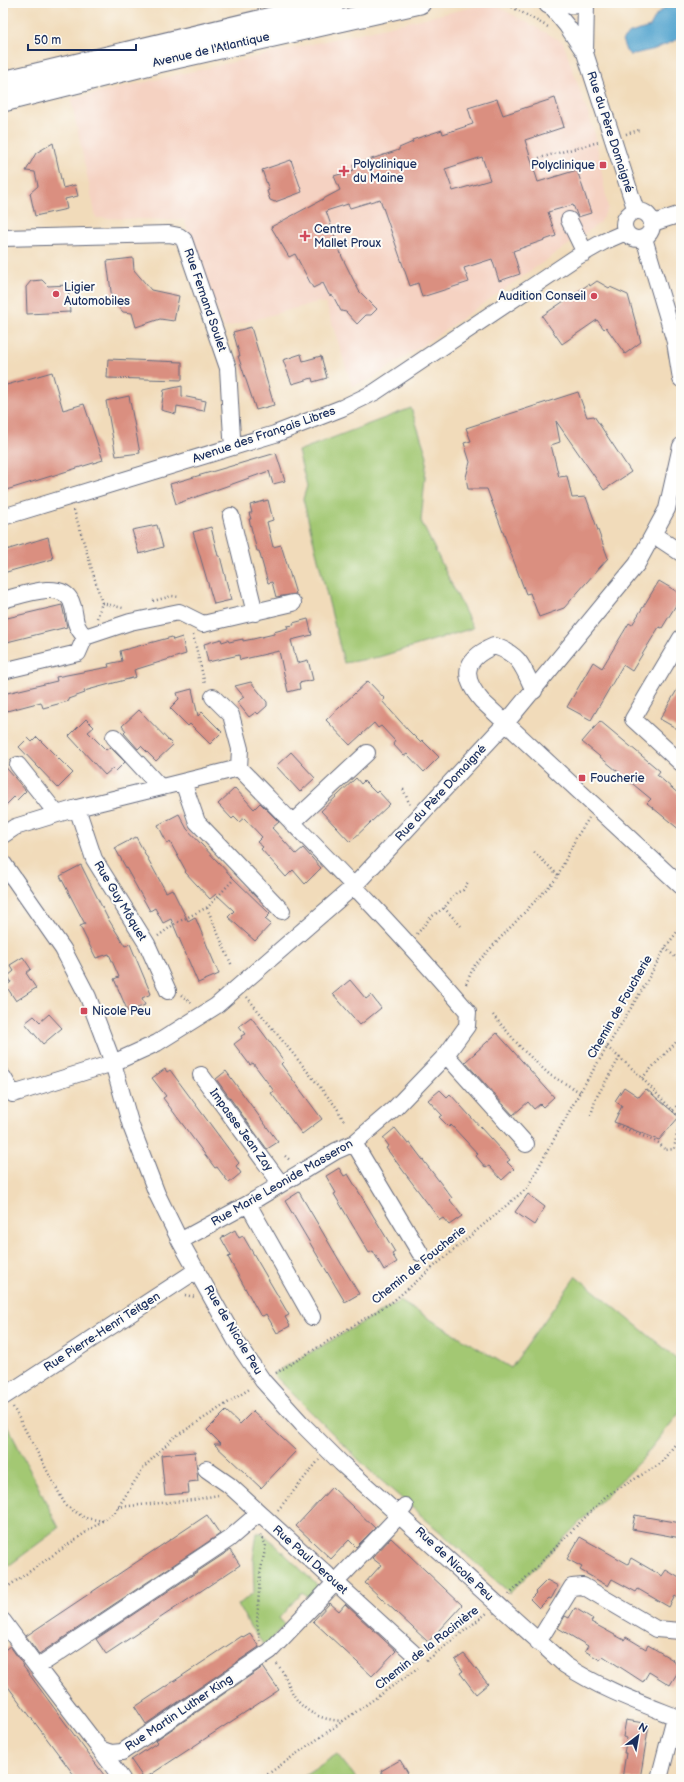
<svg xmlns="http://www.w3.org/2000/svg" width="684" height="1782" viewBox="0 0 684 1782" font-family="'Balsamiq Sans',sans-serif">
	<rect width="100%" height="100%" fill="#fdfcf7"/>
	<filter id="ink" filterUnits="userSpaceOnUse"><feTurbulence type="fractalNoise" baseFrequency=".025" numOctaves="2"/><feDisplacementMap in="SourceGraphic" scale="8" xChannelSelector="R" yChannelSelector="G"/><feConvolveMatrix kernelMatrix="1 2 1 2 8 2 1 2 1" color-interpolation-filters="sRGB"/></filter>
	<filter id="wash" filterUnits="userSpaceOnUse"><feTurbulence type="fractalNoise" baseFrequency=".012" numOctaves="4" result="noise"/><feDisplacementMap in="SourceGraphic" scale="16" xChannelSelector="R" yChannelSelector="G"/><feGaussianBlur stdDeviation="0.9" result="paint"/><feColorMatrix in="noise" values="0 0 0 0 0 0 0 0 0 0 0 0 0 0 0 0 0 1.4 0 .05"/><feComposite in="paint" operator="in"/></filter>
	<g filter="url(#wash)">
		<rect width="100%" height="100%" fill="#f1dbba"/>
		<path fill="#f5d2c2" d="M491,3L563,42L595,134L608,208L600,223L432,339L370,380L352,386L326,304L318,302L224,328L184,220L96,218L71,99Z"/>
		<path fill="#a3c873" stroke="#5f7c68" d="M411,408L427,456L421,521L473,628L379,657L344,663L303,499L307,486L298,451Z
			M576,1276L681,1362V1411L643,1458L510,1593L368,1469L273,1374L400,1301L511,1368Z
			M4,1419L59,1528L3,1570V1420Z
			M257,1533H263L320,1588L310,1599L302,1592L279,1618L285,1625L265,1646L251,1628L238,1605L254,1592L253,1560Z
			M337,1754L357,1779H300Z"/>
		<path fill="#55a5cf" stroke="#386a96" d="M671,3H681V38L655,49L630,55L626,51L622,40L630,33L650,27L657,14Z"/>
		<g id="blocks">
			<path fill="#da8f80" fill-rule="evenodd" d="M555,98L564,127L525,140L538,182L577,170L591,213L578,217L573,205L548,212L556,236L513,251L520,274L499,281L492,259L464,268L469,282L422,297L418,283L410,286L380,199L350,208L348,204L326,211L342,257L359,291L377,309L371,315H366L357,324L346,312L341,311L333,296L329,295L323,283L313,288L295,254L289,257L271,227L340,190L334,176L354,170L353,165L399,150V148L413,142L412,140L442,130L443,134L473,124L468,108L497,99L503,115ZM482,157L490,180L453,191L445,169Z
				M53,143L63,188L75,185L78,196L65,199L67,209L35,216L30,193L38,186L35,172L26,171L36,153Z
				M291,160L302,192L275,202L270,200L267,191L269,190L262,170Z
				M133,258L134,270L151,290L179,296L174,321L160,319L136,327L132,313L123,312L112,299L107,261Z
				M42,280L48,286L68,285L70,312L27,314L26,287L31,281Z
				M597,281L609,288L610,287L628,295L641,342L625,354L606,327L604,329L597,320L562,344L542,316L589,284L590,286Z
				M251,327L274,405L256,410L238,356H240L233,332Z
				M301,354L303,361L321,356L327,378L313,382L312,378L292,384L283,360Z
				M108,359L182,362V380L107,378Z
				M52,372L63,410L84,404L103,460L3,491V386Z
				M182,386V396L206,401L204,411L177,406L176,414L161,410L164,390Z
				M578,392L587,417L594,416L631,472L604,490L556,421L560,442L551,445L559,477L567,476L572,498L586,497L608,558L564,608L539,617L530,593L526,594L487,489H468L466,477L470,462L464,443L471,441L466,428Z
				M129,396L140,453L116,456L106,401Z
				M276,453L285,481L273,484L269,471L176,504L170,484Z
				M268,500L273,520L267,522L273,547L281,545L296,594L276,597L272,582L268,583L259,551H257L249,519H251L249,513H252L250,505Z
				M157,525L163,547L139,554L132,530Z
				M211,527L218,556H220L231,600L214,604L193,532Z
				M48,537L53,559L3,573V551Z
				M659,581L681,594V597L662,628L659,627L632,671L623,665L591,720L567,707L593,662L602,668L629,623L632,625Z
				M62,605L67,627L3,643V619Z
				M308,619L312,635L291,640L297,663L308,660L313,680L299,683L300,689L288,692L279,651L240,660L239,655L208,662L204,644L221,639L222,642L228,640L229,642L243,639V641L253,639L274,634V632L288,628L287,626L294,625L293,623Z
				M172,637L173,640L182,637L186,654L134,670L136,677L84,691L85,693L68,699L69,701L43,708L41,702L3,712V694L57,681L56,677L109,667L108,664L122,661L120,651Z
				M368,681L385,699L382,701L408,730L420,742L422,740L439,757L424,772L407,754L404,756L393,744L395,741L381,726L378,728L374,723L350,745L326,720Z
				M251,682L267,702V706L258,714L256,712L249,717L237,702L244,697L235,686Z
				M681,683V731L660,719Z
				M192,689L198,716L202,712L222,732L210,744L190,724L188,726L170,708L179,699L177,693Z
				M139,710L173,745L156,761L141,746L138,749L124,733L126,731L122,726Z
				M86,719L94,727L88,732L106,750L110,747L125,762L116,771L113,768L105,775L69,736Z
				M600,721L660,771L657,775L681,796V831L647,803L651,799L582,742Z
				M37,737L73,773L58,788L19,747L28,738L32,742Z
				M291,752L315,778L300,792L276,766Z
				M3,764L26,791L17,800L14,797L3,808Z
				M356,778L361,784L364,781L376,793L378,791L390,804L350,842L321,811Z
				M235,788L254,809L260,803L279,822L272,828L296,854L303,848L321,868L305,884L293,870L286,877L261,849L263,847L257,842L262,837L244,818L239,822L234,817L232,819L218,804Z
				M179,814L187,829L232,877L270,914L265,919L271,924L255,941L228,917L234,911L216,894L210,899L185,872L186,871L170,842L167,843L158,825Z
				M136,837L166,892L172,889L188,921L195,917L219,974L198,983L171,919L163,923L155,908L150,911L115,848Z
				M81,865L107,917L125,946L130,944L151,994L142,998L145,1005L128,1012L114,979L119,977L109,954L96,958L80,926L85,924L60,876Z
				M23,957L31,969L26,973L36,988L16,1001L6,986L11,982L8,976L14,971L10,965Z
				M350,980L366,999L371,995L381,1008L360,1025L333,994Z
				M49,1014L62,1028L43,1044L25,1023L34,1016L40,1022Z
				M251,1017L284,1061L281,1064L322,1119L302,1134L271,1093L274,1091L253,1063L250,1065L234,1044L242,1038L241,1036L245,1034L239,1026Z
				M497,1033L554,1097L543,1107L540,1104L534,1109L528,1102L513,1115L465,1062Z
				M165,1069L167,1072L170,1070L239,1163L236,1166L241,1173L229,1183L217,1167L215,1168L163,1098L166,1096L152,1078Z
				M226,1071L278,1142L267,1149L216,1079Z
				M624,1087L639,1097L646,1089L679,1117L659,1140L614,1122L622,1106L615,1101Z
				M440,1090L447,1097L450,1094L510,1160L507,1162L514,1169L502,1180L489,1166L486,1168L476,1156L478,1154L451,1125L449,1127L439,1117L442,1115L428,1100Z
				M395,1128L408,1144L410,1143L452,1198L450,1200L462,1216L449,1225L443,1218L440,1220L386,1148L389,1146L383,1138Z
				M339,1168L344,1176L348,1174L395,1252L392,1254L397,1262L384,1270L373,1251L369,1253L334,1194L336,1193L326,1176Z
				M299,1192L359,1294L345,1302L285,1201Z
				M528,1194L545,1207L534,1225L515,1212Z
				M235,1230L239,1238L243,1236L289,1315L285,1317L290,1326L277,1333L266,1314L263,1316L260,1315L228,1257L231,1256L221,1238Z
				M226,1411L240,1424L253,1411L296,1451L261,1488L214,1444H221L207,1430Z
				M195,1452L198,1481L188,1482L189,1493L165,1495L161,1455Z
				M332,1487L375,1528L356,1547L349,1540L331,1559L296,1526Z
				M207,1515L220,1534L39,1654L26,1636Z
				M635,1515L681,1523V1538L632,1529Z
				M580,1537L628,1564L631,1558L662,1576L666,1570L681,1579V1600L675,1596L669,1607L638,1589L636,1592L612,1579L608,1586L580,1570L582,1567L567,1559Z
				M391,1538L462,1605L428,1642L365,1583L381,1565L372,1558Z
				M230,1550L240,1565L106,1654L96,1639Z
				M547,1580L558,1586L551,1599L549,1598L539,1608L530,1599L536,1593L535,1592Z
				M330,1603L339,1611L345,1604L396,1651L372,1676L313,1621Z
				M575,1608L593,1619L591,1622L624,1640L626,1637L646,1649L648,1645L673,1660L672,1661L681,1667L670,1685L649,1672L643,1682L603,1656L600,1660L585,1651L588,1646L558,1628L565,1616L569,1618Z
				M250,1633L259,1647L146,1724L135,1707L242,1636L243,1637Z
				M10,1646L24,1666H23L107,1779H77L3,1680V1651Z
				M464,1654L488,1684L476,1694L460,1673L463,1671L455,1660Z
				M263,1667L279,1690L144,1779L131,1760L158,1742L156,1740Z
				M626,1720L649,1724L640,1779H622L626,1753H624L627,1738L623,1737Z
				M400,1760L408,1773L398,1779H385L381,1771Z"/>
		</g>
	</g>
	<g filter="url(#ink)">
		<use href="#blocks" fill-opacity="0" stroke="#666b7e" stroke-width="1"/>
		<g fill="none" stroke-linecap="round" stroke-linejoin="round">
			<defs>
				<path id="minor" d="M548,3L567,26L585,53L636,211
					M585,53L586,3
					M624 225a14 14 0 1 1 28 0a14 14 0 1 1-28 0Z
					M569,220L585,253
					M653,223L681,214
					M3,238L169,234L179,236L184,240L228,368L232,437L234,446
					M644,238L675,342L681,379
					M231,516L255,613
					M3,517L275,434L342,408L375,392L575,258L603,242L626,232
					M654,535L681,553
					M3,600C20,596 61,579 71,601C78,617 70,620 85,637
					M681,638L633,719L681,763
					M3,671L78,653L85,637L130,622L179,612L203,624L293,603
					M534,691C523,667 520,654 494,646C463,659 461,677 482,701L681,886
					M213,697L231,715L240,749L239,768
					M114,737L160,787
					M18,765L57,814
					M183,782L197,822L282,911
					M77,808L94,859L147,944L168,991
					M292,823L367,753
					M3,835L15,827L77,808L239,768C317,848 396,927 468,1012L467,1026L446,1055L395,1108L354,1143L336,1151L248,1204L180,1241
					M3,863L63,949L88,997L113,1063L131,1126L157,1194L180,1241L236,1341L263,1381L302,1424L341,1463L565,1665C601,1689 641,1703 681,1719
					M446,1055L526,1144
					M201,1075L281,1184
					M3,1077L13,1094L113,1063L157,1043L216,1006L353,887L506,723L637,564L667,509L681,446
					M354,1143L420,1253
					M248,1204L312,1317
					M3,1397L197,1270
					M206,1469L229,1485L413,1653
					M259,1513L229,1539L37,1667L100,1749L111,1753L122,1752L270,1651L393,1522L405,1506
					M3,1621L37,1667
					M538,1642L572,1587L583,1586L656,1629L681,1631
					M100,1749L122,1779
					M659,1779L675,1717"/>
				<path id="major" d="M549,3H574
					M3,82L334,3
					M3,101L158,62L420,3"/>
			</defs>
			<use href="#minor" stroke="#666b7e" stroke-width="18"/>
			<use href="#major" stroke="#666b7e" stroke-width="23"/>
			<path stroke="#666b7e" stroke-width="2.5" stroke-dasharray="1 3" stroke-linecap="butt" d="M505,3L548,27
				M626,134L639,130
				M539,158L599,142
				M74,510L102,603L97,618
				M153,601L172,596L179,597
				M102,603L123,608
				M193,635L205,684
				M403,789L410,805
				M534,852L558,875
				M207,908L232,966
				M444,908L461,926
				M417,934L431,917L444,908L456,893L463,890L468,882
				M158,936L176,923L208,907L233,880
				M665,948L681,962
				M466,984L474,966L556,879L576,838L589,818
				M181,995L193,1004
				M247,997L337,1108L344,1121
				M493,1015L523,1050L550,1075L580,1092
				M607,1047L635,1071L680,1118L674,1149L665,1150L659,1143L617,1125
				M642,1078L681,1037
				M673,1110L681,1101
				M591,1115L596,1098L620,1057
				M285,1156L291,1161
				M185,1295L195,1297
				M276,1373L392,1302L527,1188L580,1092L643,988L667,945L681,927
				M13,1407L66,1506L85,1518L104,1521
				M118,1507L193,1500L218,1495
				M278,1510L319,1460
				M260,1535L266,1545L260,1574L257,1623L260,1641
				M3,1590L115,1512L144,1467L173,1438L251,1388
				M509,1595L606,1496L660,1464L681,1437
				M426,1661L487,1613
				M277,1664C286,1674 288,1686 295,1697C306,1714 324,1720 343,1721
				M261,1779L418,1668"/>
			<use href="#minor" stroke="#fff" stroke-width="16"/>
			<use href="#major" stroke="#fff" stroke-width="21"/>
		</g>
	</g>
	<g fill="#d1495b" stroke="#fdfcf7" stroke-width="1.5">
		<rect x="599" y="161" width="8" height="8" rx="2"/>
		<path d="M342 165h4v4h4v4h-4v4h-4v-4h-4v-4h4z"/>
		<path d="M303 230h4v4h4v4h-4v4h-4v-4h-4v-4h4z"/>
		<circle cx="56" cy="294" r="4"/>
		<circle cx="594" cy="296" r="4"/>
		<rect x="578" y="774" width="8" height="8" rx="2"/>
		<rect x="80" y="1007" width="8" height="8" rx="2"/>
	</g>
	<g text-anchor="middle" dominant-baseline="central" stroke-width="4" stroke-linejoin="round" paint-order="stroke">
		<g font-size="12" fill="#1b2f5e" stroke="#fdfcf7">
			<text transform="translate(211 50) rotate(-13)">Avenue de l'Atlantique</text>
			<text transform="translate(610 132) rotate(72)">Rue du Père Domaigné</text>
			<text transform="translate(205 300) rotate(71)">Rue Fernand Soulet</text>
			<text transform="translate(264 435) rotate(-19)">Avenue des Français Libres</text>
			<text transform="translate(441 793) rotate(-47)">Rue du Père Domaigné</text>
			<text transform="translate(120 901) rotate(59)">Rue Guy Môquet</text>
			<text transform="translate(620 1007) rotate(-60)">Chemin de Foucherie</text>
			<text transform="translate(241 1130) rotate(54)">Impasse Jean Zay</text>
			<text transform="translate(282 1183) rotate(-30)">Rue Marie Leonide Masseron</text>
			<text transform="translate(419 1265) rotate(-39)">Chemin de Foucherie</text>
			<text transform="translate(233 1330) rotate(59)">Rue de Nicole Peu</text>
			<text transform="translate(102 1332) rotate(-33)">Rue Pierre-Henri Teitgen</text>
			<text transform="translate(310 1560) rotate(42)">Rue Paul Derouet</text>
			<text transform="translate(454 1564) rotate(43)">Rue de Nicole Peu</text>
			<text transform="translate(427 1648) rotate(-38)">Chemin de la Racinière</text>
			<text transform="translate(179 1713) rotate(-34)">Rue Martin Luther King</text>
		</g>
		<g font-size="12" fill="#1b2f5e" stroke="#fdfcf7" text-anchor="start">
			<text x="353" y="164">Polyclinique<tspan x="353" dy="14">du Maine</tspan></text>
			<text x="595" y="165" text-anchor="end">Polyclinique</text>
			<text x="314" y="229">Centre<tspan x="314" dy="14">Mallet Proux</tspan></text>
			<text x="64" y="287">Ligier<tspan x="64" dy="14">Automobiles</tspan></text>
			<text x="586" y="296" text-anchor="end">Audition Conseil</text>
			<text x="590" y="778">Foucherie</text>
			<text x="92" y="1011">Nicole Peu</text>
		</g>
	</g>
	<rect width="684" height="1782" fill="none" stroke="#fdfcf7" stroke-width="16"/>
	<g transform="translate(638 1736) rotate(31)" stroke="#fdfcf7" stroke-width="3" paint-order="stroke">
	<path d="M0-3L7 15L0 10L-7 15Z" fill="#1b2f5e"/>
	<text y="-6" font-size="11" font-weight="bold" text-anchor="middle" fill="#1b2f5e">N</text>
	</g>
	<path d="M28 44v6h108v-6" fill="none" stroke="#1b2f5e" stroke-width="2"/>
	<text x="34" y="44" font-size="12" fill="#1b2f5e" stroke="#fdfcf7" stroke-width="3" paint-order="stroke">50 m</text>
</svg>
